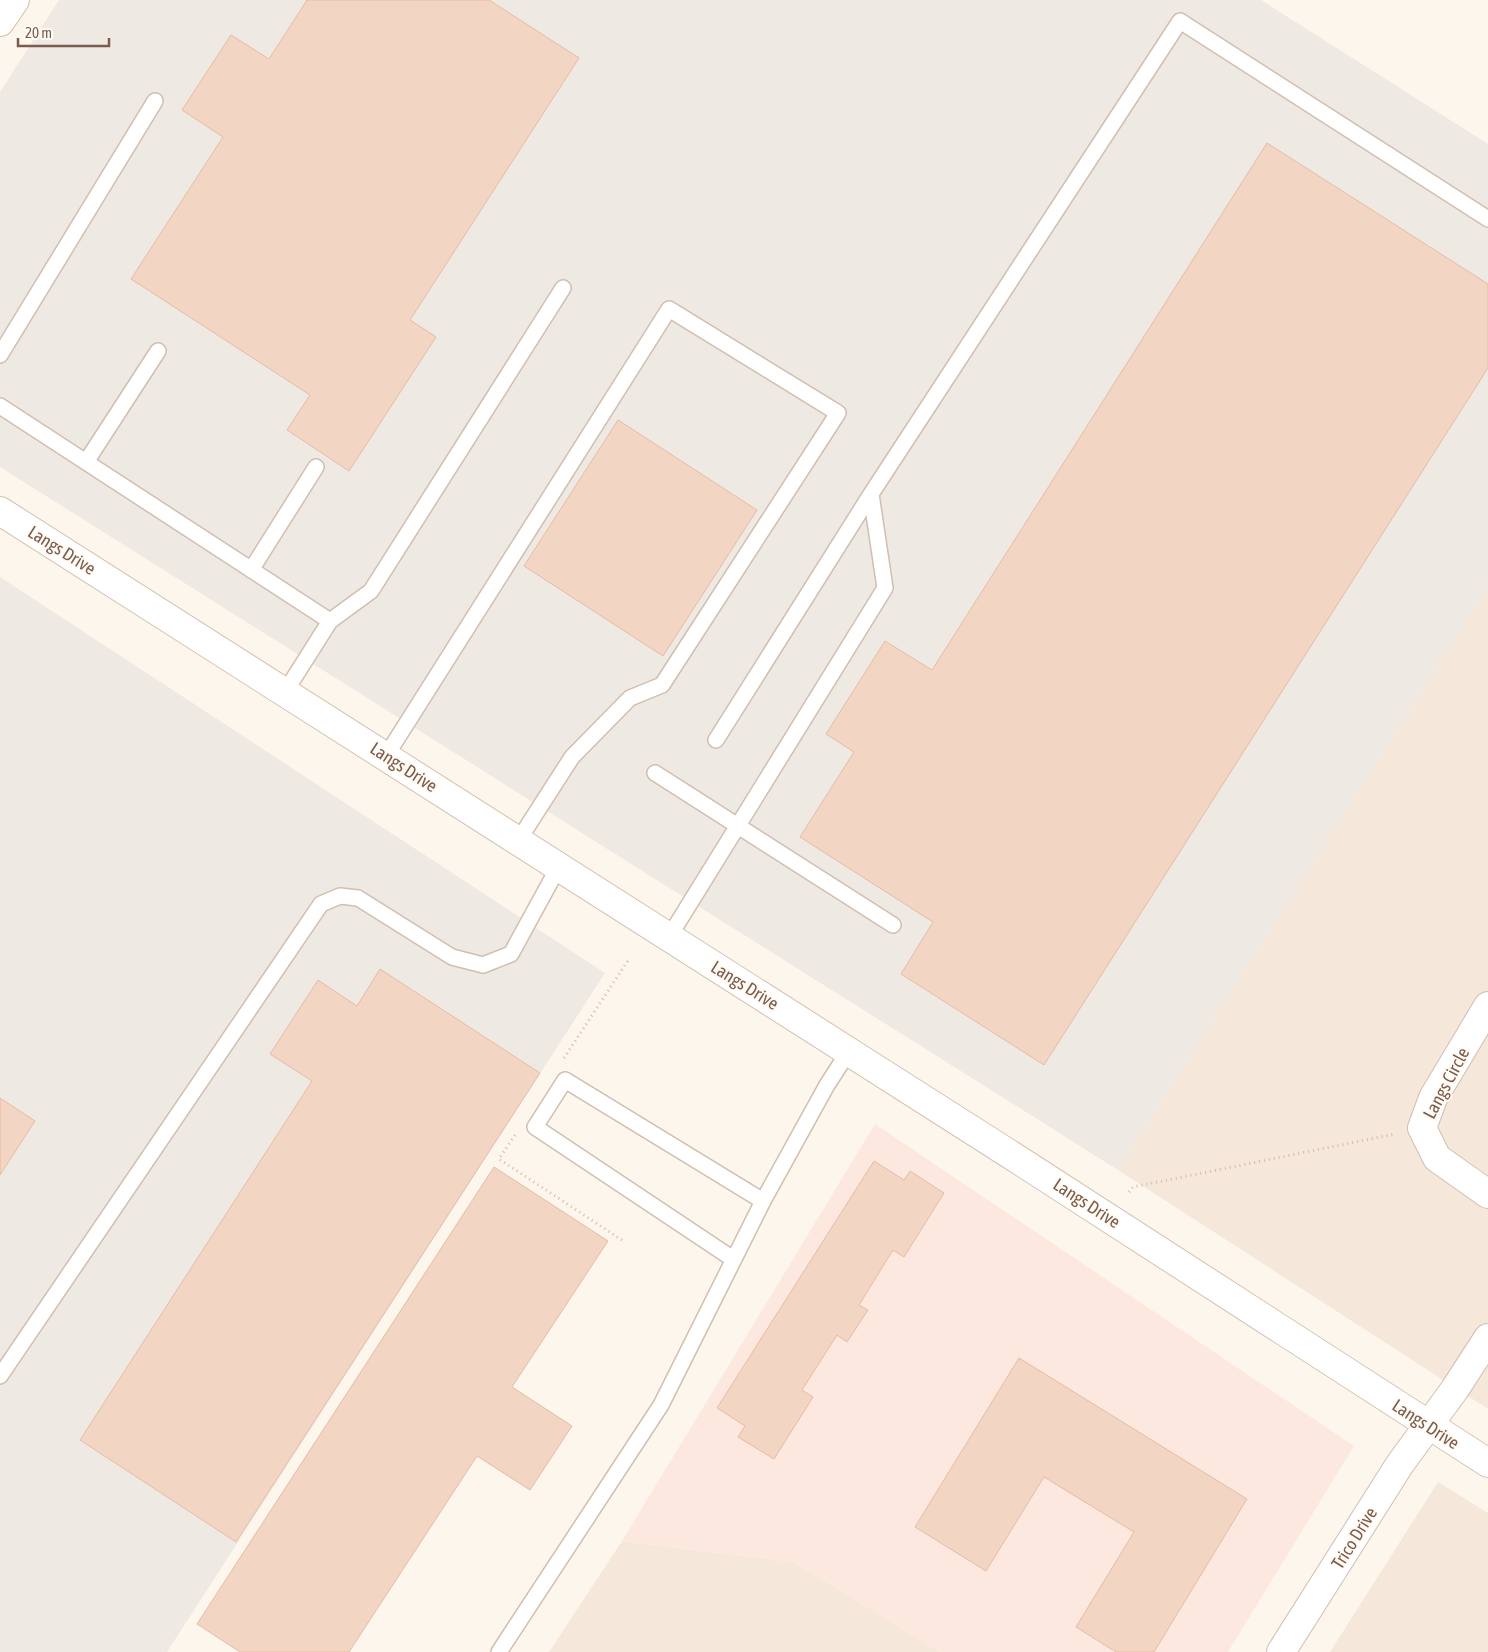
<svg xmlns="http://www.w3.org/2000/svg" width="1488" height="1652" viewBox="0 0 1488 1652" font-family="'Asap Condensed',sans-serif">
	<rect width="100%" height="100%" fill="#fdf6ec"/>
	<path fill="#f5e8da" d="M1488,587V1409L1118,1170Z
		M1438,1482L1488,1513V1652H1330Z
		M622,1541L794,1562L940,1652H549Z"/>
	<path fill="#fde8e0" d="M875,1124L1354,1446L1228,1652H940L794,1562L622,1541Z"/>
	<path fill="#efe9e4" d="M59,0H1261L1488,144V587L1118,1170L0,467V92Z
		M0,577L605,973L167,1652H0Z"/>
	<path fill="#f3d5c3" stroke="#e6bba3" d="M307,0H489L579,58L410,320L436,337L349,471L287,430L310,395L131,279L223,137L182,110L231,35L269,59Z
		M1267,143L1488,284V368L1044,1065L901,974L933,922L800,837L854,752L826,734L885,641L932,670Z
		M618,420L757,510L663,656L524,566Z
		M380,969L540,1073L236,1542L80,1440L312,1081L270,1054L318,980L357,1006Z
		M0,1098L35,1121L0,1175Z
		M874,1161L904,1180L910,1171L944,1193L904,1257L893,1250L859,1305L868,1310L847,1342L837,1335L802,1390L813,1397L774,1459L738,1437L745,1426L717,1408Z
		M494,1167L608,1241L512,1387L572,1426L530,1490L477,1456L349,1652H240L197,1624Z
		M1019,1358L1247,1499L1154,1652H1116L1076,1627L1134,1532L1044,1477L986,1571L915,1527Z"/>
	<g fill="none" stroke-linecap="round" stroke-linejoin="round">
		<defs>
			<path id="lane" d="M0,355L155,101
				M0,406L330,621L285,692
				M86,462L158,351
				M251,570L316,467
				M330,621L371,591L563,288
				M716,740L871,494
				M386,756L669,309L838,413L662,685L630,698L572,757L518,841
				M655,773L893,925
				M669,937L885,588L871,494L1180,21L1488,219
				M733,1259L535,1127L565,1080L763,1201
				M0,1376L321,904L340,896L358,898L452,957L483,965L511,954L559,866
				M499,1652L661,1405L763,1201L827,1085L849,1051"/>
			<path id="street" d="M0,22L15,0
				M1488,1006L1433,1098L1422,1128L1437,1158L1488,1194
				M1281,1652L1400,1464L1455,1389L1488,1338"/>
			<path id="secondary" d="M0,511L1011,1155L1488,1463"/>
		</defs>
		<use href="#lane" stroke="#d1beb0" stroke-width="18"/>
		<use href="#street" stroke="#d1beb0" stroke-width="30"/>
		<use href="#secondary" stroke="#d6c0b0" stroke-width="30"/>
		<path stroke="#d9b8a5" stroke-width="3" stroke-dasharray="1 4" stroke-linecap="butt" d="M564,1058L629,959
			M515,1135L499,1159L625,1242
			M1129,1192L1133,1187L1395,1134"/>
		<use href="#lane" stroke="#fff" stroke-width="15"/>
		<use href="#street" stroke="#fff" stroke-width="28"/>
		<use href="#secondary" stroke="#fff" stroke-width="28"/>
	</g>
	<g text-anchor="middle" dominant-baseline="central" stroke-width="4" stroke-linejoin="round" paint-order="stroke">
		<g font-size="18" fill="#7a5c4d" stroke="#fffaf3">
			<text transform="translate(62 550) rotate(32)">Langs Drive</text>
			<text transform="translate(404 767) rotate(33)">Langs Drive</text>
			<text transform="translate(745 985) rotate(32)">Langs Drive</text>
			<text transform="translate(1446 1083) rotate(-62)">Langs Circle</text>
			<text transform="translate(1087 1203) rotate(33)">Langs Drive</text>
			<text transform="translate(1426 1424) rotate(33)">Langs Drive</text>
			<text transform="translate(1354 1538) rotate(-58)">Trico Drive</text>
		</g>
	</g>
	<path d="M18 38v8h91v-8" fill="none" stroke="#7a5c4d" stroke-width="2.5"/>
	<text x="25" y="38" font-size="15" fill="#7a5c4d" stroke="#fffaf3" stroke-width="4" paint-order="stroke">20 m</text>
</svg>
